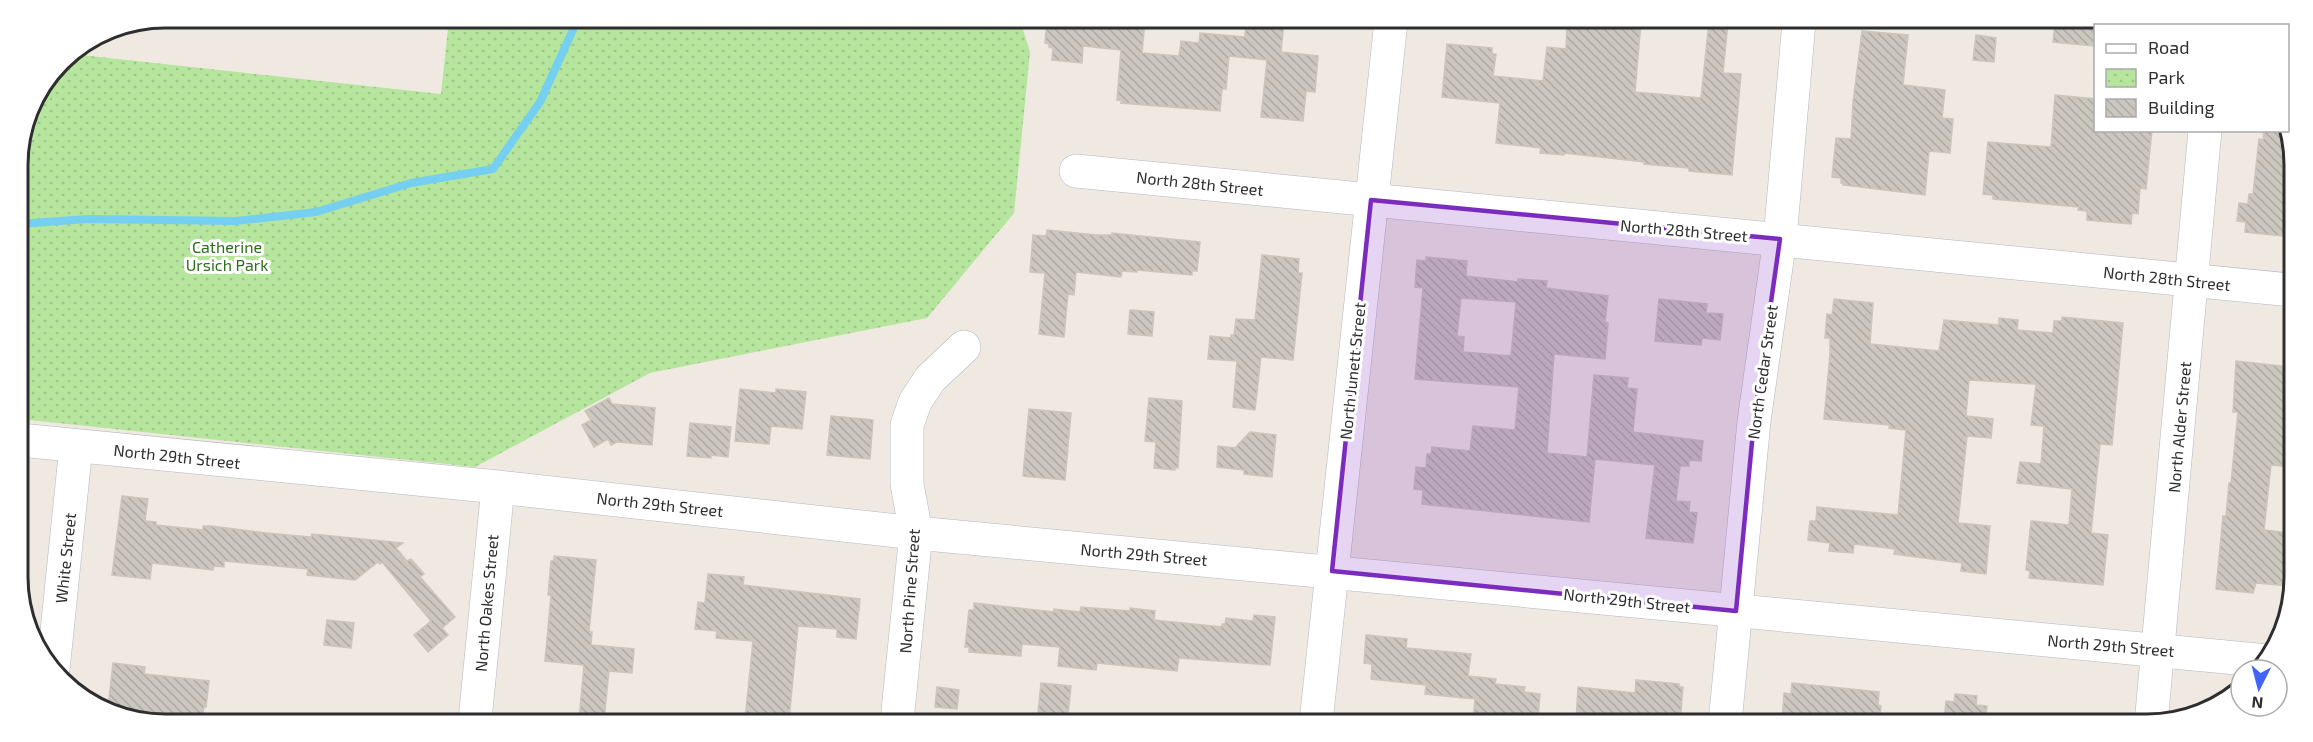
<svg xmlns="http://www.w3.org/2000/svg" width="2313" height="742" viewBox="0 0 2313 742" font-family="'Exo 2',sans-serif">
	<defs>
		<pattern id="park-dots" width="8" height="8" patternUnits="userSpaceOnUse" patternTransform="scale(1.5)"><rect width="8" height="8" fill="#b6e59e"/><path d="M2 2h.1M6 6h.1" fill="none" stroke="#9dc588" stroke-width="1.8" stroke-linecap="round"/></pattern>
		<pattern id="building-back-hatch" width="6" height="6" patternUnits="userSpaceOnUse" patternTransform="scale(1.5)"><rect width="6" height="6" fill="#cbc7bf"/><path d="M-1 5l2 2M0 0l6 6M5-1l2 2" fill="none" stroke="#afaba4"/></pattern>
	</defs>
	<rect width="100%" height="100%" fill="#efe9e1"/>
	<path fill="url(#park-dots)" d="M449,19L1020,20L1030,52L1014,213L927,318L650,373L475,467L20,419L18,156L29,109L61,61L72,54L441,94Z"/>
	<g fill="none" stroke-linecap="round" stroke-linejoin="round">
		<path stroke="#75cff0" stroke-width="8" d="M19,224L88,219L236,221L316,212L411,183L493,169L540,102L578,19"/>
	</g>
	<path fill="url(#building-back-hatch)" stroke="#cbc5ba" stroke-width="1.5" fill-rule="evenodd" d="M1047,20H1145L1142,53L1179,56L1181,41L1199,43L1200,33L1245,37L1246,21H1284L1281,52L1318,56L1315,92L1306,91L1303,121L1261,117L1267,60L1229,56L1226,89H1222L1220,111L1121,103L1122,101L1117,100L1121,50L1083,46L1082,63L1052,60L1053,48L1049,47V44L1045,43Z
		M1567,22H1641L1635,92L1701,98L1709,22H1728L1723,73L1741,74L1732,175L1689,171V168L1644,164L1645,162L1564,153V155L1540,153L1541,148L1496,143L1500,103L1442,97L1447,44L1492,48V54H1496L1493,76L1543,81L1547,47L1566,49Z
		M2055,23H2096L2094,46L2053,42Z
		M1862,31L1908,35L1903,85L1945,90L1942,118L1953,119L1950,153L1929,151L1925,195L1843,185L1844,183H1841V178L1832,177L1836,138L1851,139L1853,102Z
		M1976,35L1996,38L1994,62L1973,60Z
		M2055,95L2096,99V130H2152L2146,189L2140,188L2138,214L2132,213L2131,224L2087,220V211L2078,210L2079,207L1993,199V195L1983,194L1988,142L2051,147Z
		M2264,130H2289L2292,137V237L2245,232L2246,222L2237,221L2239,203L2248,204L2249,194H2253L2259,139L2263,140Z
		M1047,230L1097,235H1112V233L1200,242L1197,271H1192V275L1137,270V272L1122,271L1121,277L1076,272L1074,295L1068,294L1064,337L1039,334L1045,273L1030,272L1033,235L1046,236Z
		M1262,255L1299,259L1298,273H1302L1293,360L1261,357L1255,410L1233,407L1237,361L1208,359L1210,336L1231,338V335H1234L1236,319L1255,320Z
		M1426,257L1467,261L1466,276L1518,282V279L1547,281L1546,288L1608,296L1605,322L1608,323L1605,359L1554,354L1547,453L1587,457L1594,375L1628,378L1627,388L1637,389L1633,432L1703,441L1701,461L1689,460V466H1680L1676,501L1690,502L1689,512L1697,513L1693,543L1646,538L1655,465L1595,459L1589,522L1422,504L1423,490L1414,489L1416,467L1426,468L1427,454H1431L1432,447L1470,451L1473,426L1515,430L1519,387L1415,379L1423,288L1415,287L1417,260L1426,261ZM1461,298L1516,302L1511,356L1463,352L1464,337L1457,336Z
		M1659,299L1707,304L1706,313L1723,314L1720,340L1702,338L1701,345L1655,341Z
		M1834,299L1873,303L1870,344L1939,351L1944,320L1999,325V318L2018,320L2017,330L2053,333L2054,321H2062V317L2123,323L2112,445L2100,444L2091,533L2108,535L2103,585L2029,578L2030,571L2026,570L2031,521L2069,525L2072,489L2017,483L2020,462L2041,464L2044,426L2031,425L2036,384L1969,380L1966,416L1993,419L1991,438L1967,436L1958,523L1990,526L1986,574L1961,571L1962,563L1894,554L1895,549L1854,544L1853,553L1829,551L1830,543L1808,540L1810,521H1816L1817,507L1898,515L1906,430L1889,428L1890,425L1824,419L1830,354V338H1825L1827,314L1832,315Z
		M1130,310L1154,312L1152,336L1128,334Z
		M2236,361L2291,367V467L2271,465L2264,530L2290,533V586L2256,583L2253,593L2216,589L2223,516H2226L2229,483H2231L2238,412H2233Z
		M740,389L776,393V389L806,392L802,429L771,426L769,444L735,441Z
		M609,398L612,404L655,408L652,445L617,442L611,445L608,439L594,447L582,425L591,420L585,411Z
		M1149,398L1182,401L1178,468L1175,467V470L1154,468L1156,442L1145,441Z
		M1029,409L1071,413L1065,480L1023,476Z
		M831,416L873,420L870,459L827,455Z
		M690,423L731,427L728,457L711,455V458L687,456Z
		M1250,432L1276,435L1272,477L1244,474V470L1217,467L1218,446L1235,448Z
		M122,496L148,499L145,521L156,522V525L203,530V526H211L266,533L311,537L312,534L403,543L396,548L407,561L411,559L424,574L420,577L455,617L442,628L448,635L428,652L414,635L431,621L382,562L380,564L378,562L355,580L307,575L308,569L224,561V567L214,566L213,570L152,563L150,579L112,575Z
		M554,556L596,560L589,632H592L591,645L634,649L632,673L609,671L604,720H579L584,665L545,661L551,595H548L551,561H554Z
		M708,574L744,577L743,585L860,599L856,639L837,637V629L798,626L789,720H745L753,641L716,638L717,631L695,629L698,602L705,603Z
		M974,603L1054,612V609L1080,612L1081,607L1130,611V608L1155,611L1154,620L1222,627V624H1225L1226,618L1253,621L1254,615L1275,617L1270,665L1179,658L1177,671L1097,663L1096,670L1058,666L1060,647L1022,644L1021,656L969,652V647H965L969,610H974Z
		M327,620L354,623L351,648L324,645Z
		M1366,635L1407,639L1406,648L1471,654L1468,676L1496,679L1495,684L1525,687L1524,692L1540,694L1538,718L1531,717L1530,722H1473L1475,699L1425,694L1426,685L1371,679L1372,664L1364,663Z
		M113,663L145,667L144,674L209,681L206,707H204L202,719H127L108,707Z
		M1636,680L1679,684V687H1683L1680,723L1576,722L1578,687L1635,693Z
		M1041,683L1071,686L1068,715L1038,712Z
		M1792,683L1879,692L1878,705L1881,706L1879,723H1782L1784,693L1791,694Z
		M937,687L959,690L957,709L935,707Z
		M1955,694L1977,696L1976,705L1987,706L1985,723H1944L1946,701L1954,702Z"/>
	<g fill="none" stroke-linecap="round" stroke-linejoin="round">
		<defs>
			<path id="minor" d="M1076,171L2291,290
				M20,440L498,487L916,533L2268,661
				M53,670L76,446
				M898,711L916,533L907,484V425L915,402L930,379L964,347
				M475,720L498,487
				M1316,722L1391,21
				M1725,723L1754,421L1780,239L1799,22
				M2151,724L2205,130"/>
		</defs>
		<use href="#minor" stroke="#b4b7c1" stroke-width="34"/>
		<use href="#minor" stroke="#fff" stroke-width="33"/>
	</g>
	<path fill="#7b2cbf" fill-opacity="0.2" stroke="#7b2cbf" stroke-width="4.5" stroke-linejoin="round" d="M1371,200L1780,239L1754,421L1736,611L1332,571Z"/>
	<g text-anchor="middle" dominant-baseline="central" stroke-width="6" stroke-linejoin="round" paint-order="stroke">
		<g font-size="16" fill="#2e2e2e" stroke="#fff">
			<text transform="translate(1200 183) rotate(6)">North 28th Street</text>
			<text transform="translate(1684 230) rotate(5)">North 28th Street</text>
			<text transform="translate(2167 278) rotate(6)">North 28th Street</text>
			<text transform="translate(1352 371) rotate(-84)">North Junett Street</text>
			<text transform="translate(1762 372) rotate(-82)">North Cedar Street</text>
			<text transform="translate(2179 427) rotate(-85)">North Alder Street</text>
			<text transform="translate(177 456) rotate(6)">North 29th Street</text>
			<text transform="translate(660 504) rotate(6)">North 29th Street</text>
			<text transform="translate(1144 554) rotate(5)">North 29th Street</text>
			<text transform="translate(65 558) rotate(-84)">White Street</text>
			<text transform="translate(909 591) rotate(-86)">North Pine Street</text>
			<text transform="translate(1627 600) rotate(6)">North 29th Street</text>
			<text transform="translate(486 603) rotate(-85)">North Oakes Street</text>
			<text transform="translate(2111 645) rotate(5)">North 29th Street</text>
		</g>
		<g font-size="16" fill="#2c6e1b" stroke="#fff">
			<text x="227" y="246">Catherine<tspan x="227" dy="18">Ursich Park</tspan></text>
		</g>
	</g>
	<path d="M0 0H2313V742H0ZM165 28H2147A137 137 0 0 1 2284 165V577A137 137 0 0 1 2147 714H165A137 137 0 0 1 28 577V165A137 137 0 0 1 165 28Z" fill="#fff" fill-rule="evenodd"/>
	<path fill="none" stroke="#2e2e2e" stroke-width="3" d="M165 28H2147A137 137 0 0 1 2284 165V577A137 137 0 0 1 2147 714H165A137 137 0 0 1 28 577V165A137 137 0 0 1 165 28Z"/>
	<rect x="2094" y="24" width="195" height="108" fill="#ffffff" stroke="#ababab" stroke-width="1.5"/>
	<rect x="2106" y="44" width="30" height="9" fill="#ffffff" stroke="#ababab" stroke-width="1.5"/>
	<text x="2148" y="54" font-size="18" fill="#2e2e2e">Road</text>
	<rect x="2106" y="69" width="30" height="18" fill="url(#park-dots)" stroke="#ababab" stroke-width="1.5"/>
	<text x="2148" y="84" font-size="18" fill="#2e2e2e">Park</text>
	<rect x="2106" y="99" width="30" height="18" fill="url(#building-back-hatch)" stroke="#ababab" stroke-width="1.5"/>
	<text x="2148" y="114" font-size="18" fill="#2e2e2e">Building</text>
	<g transform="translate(2259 688) rotate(186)"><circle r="28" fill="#ffffff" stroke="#ababab" stroke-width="1.5"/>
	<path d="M0-4.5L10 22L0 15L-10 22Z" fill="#4264fb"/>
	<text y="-9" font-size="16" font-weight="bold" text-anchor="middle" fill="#2e2e2e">N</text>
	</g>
</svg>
